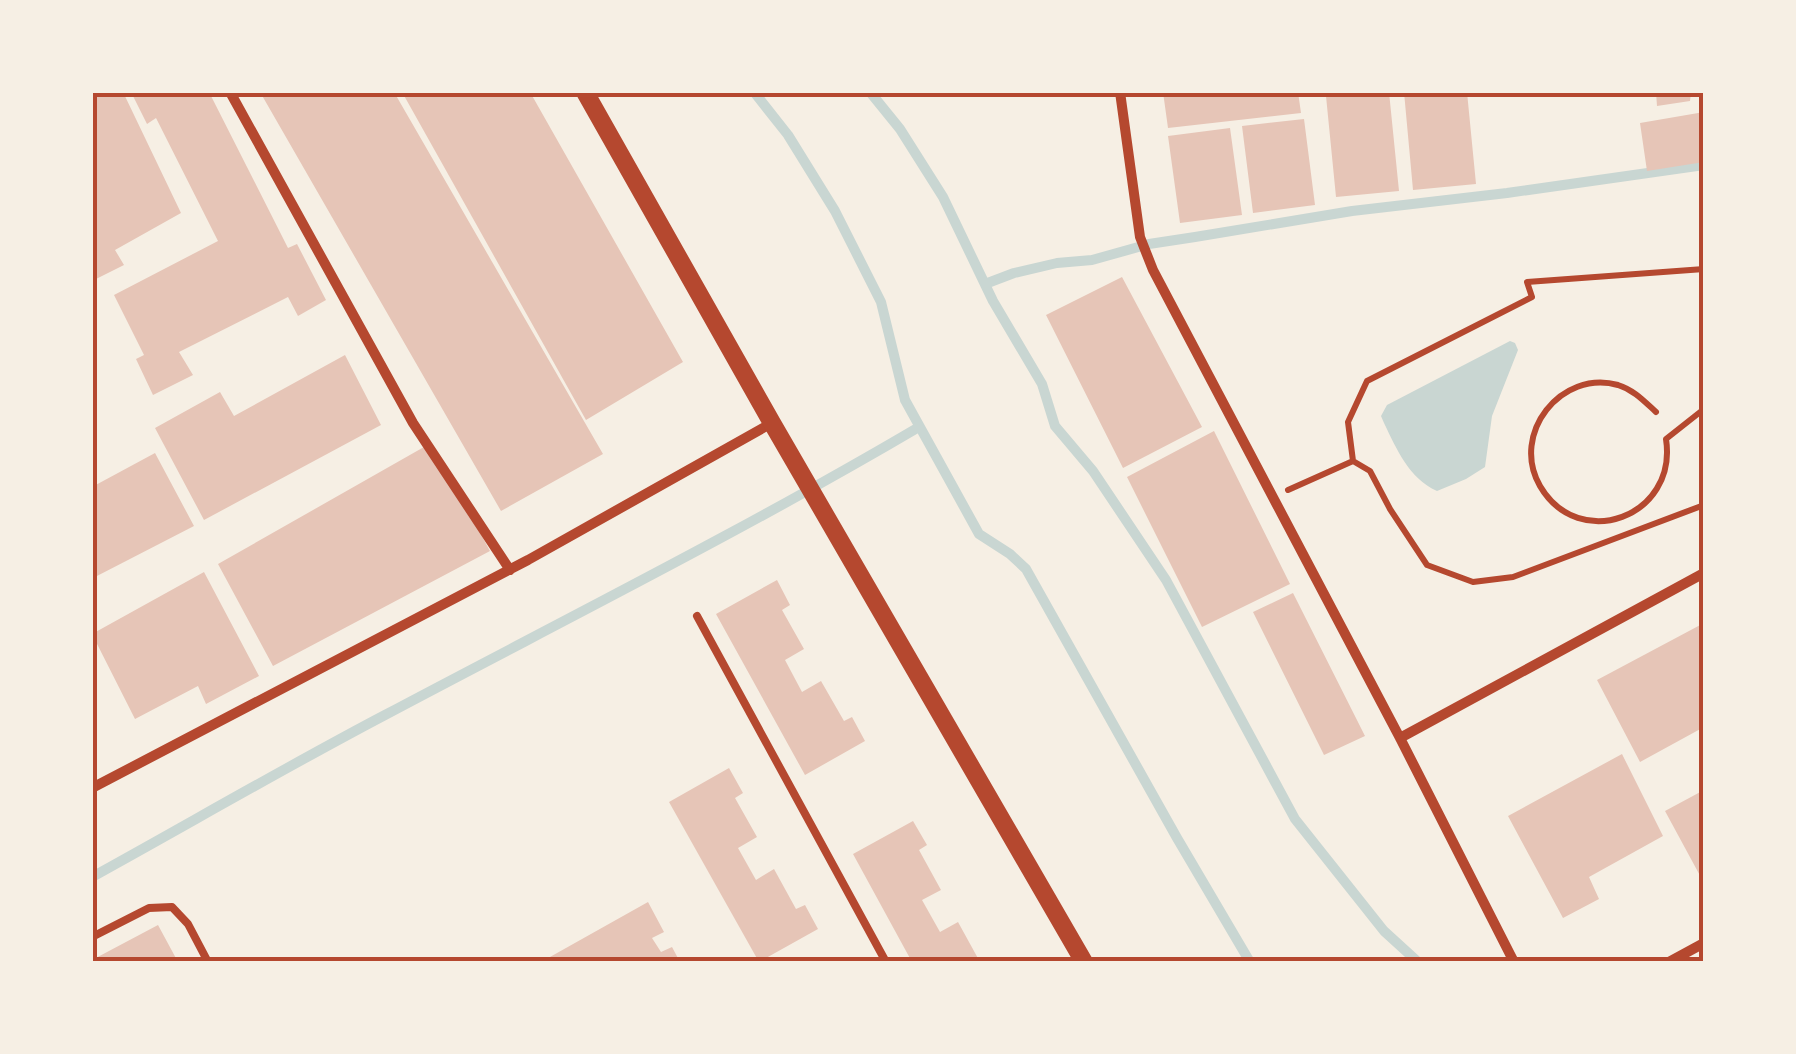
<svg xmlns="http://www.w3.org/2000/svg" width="1796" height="1054" viewBox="0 0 1796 1054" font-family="Helvetica,sans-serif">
	<rect width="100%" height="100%" fill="#f6efe4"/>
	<path fill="#c9d6d2" d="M1510,341L1515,343L1518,350L1492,416L1485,467L1466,479L1437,491C1409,478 1397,450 1384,423L1381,416L1387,405Z"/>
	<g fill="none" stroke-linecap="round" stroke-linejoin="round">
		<path stroke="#c9d6d2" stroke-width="10" d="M754,92L788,135L835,211L881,302L905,400L979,534L1010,554L1026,569L1177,838L1250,962
			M870,92L900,129L943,197L993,301L1042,384L1055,426L1093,471L1166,580L1295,819L1384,931L1418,962
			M985,284L1014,273L1057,263L1092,260L1149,244L1195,237L1352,211L1507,193L1704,165
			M92,877C190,823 286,767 385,715C564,620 744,530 919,427"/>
	</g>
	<path fill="#e6c5b7" d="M101,92H123L181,213L115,250L124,265L92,281V97Z
		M131,92H209L288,248L297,244L326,300L298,316L288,297L179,352L193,375L153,395L136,359L144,355L114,295L218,241L156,118L147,124Z
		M260,92H394L603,454L501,511Z
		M402,92H530L683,362L586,420Z
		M1163,92H1298L1301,113L1168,128Z
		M1367,92H1389L1399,191L1336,197L1326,96Z
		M1404,92H1467L1476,184L1413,190Z
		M1656,92H1691L1690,101L1657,106Z
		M1704,112V162L1647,171L1640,123Z
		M1304,119L1315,205L1253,213L1242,126Z
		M1230,128L1242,215L1180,223L1168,136Z
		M1122,277L1202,427L1123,468L1046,315Z
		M345,355L381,425L204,520L155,428L220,392L234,416Z
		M1214,431L1290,584L1202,627L1127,477Z
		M431,443L490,551L273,666L218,564Z
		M155,453L194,526L95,577L92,572V487Z
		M204,572L259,676L206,704L198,686L135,719L92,634Z
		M777,580L790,605L782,610L804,649L785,660L802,692L821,681L844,721L852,717L865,741L805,775L716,614Z
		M1293,593L1365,736L1324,755L1253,612Z
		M1704,623V727L1640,762L1597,680Z
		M1622,754L1663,836L1589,877L1599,899L1563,918L1508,816Z
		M729,768L743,793L735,798L757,837L738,848L756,880L774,869L796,909L805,905L818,929L759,962L669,802Z
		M1704,790V883L1665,811Z
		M913,821L927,845L919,850L941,890L922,900L940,932L958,922L980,962H912L853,854Z
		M648,902L664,932L652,938L661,952L672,947L680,962H541Z
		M158,925L178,962H92V960Z"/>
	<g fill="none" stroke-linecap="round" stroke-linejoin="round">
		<path stroke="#b5482f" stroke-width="6" d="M1656,412C1644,401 1634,390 1618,385C1561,369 1510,434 1540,486C1579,553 1678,517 1666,439L1704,409
			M1353,461L1348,422L1367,381L1532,297L1527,282L1704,269
			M1288,490L1353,461L1370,471L1390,509L1427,565L1473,582L1513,577L1704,505"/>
		<path stroke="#b5482f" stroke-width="8" d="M697,616L886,962
			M92,937L149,908L172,907L188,924L208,962"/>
		<path stroke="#b5482f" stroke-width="10" d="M230,92L413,423L510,570
			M1120,92L1140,237L1153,270L1400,738L1514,962
			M1400,738L1704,573
			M92,788L528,560L772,423
			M1669,962L1704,943"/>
		<path stroke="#b5482f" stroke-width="18" d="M585,92L772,423L1084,962"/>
	</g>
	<rect width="1796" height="1054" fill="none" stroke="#f6efe4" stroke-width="190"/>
	<rect x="95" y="95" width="1606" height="864" fill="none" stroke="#b5482f" stroke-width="4"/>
</svg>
